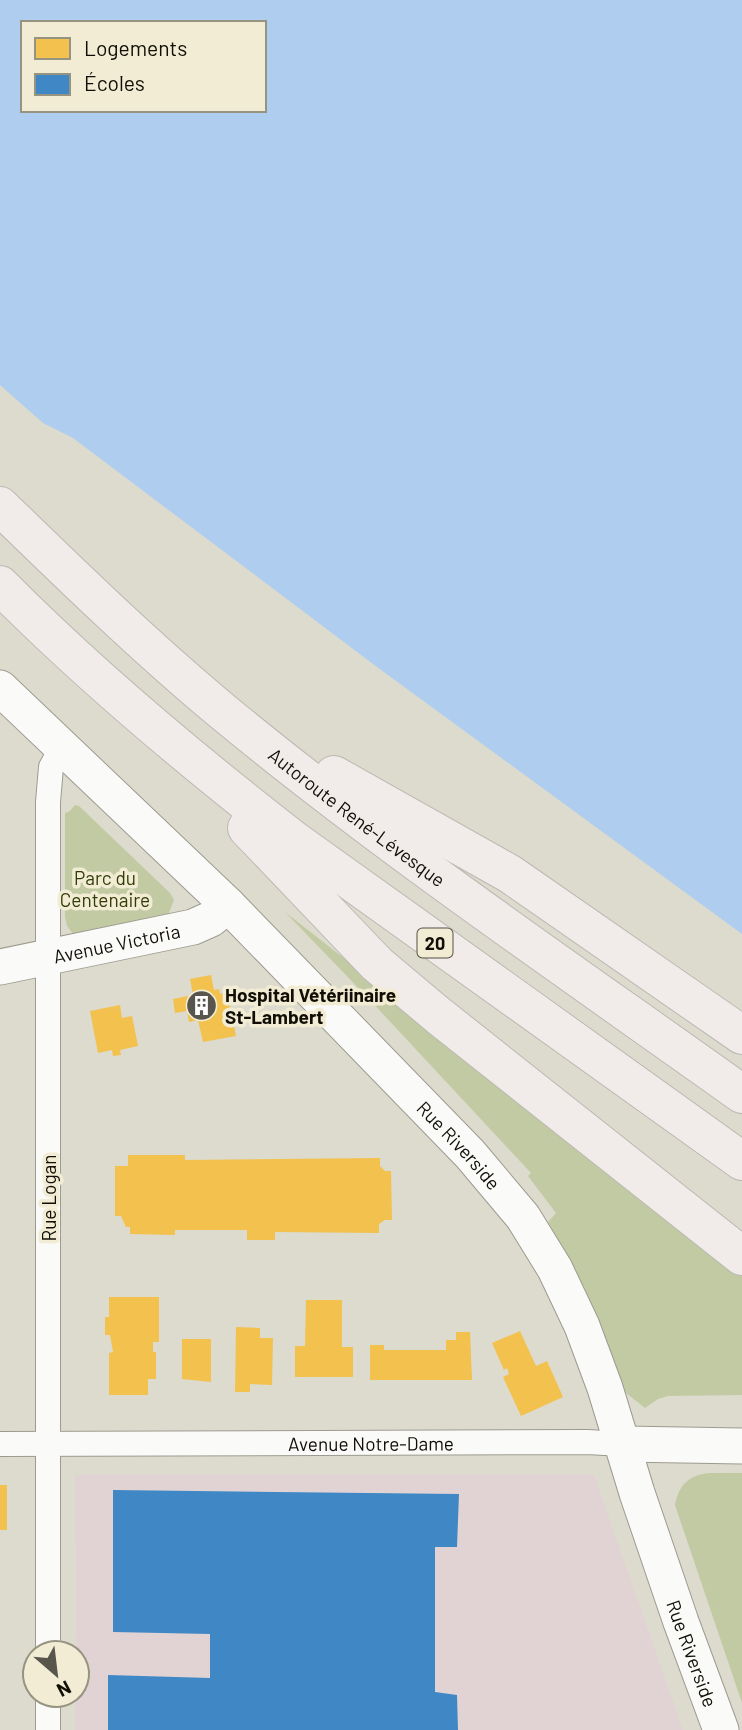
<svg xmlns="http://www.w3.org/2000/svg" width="742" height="1730" viewBox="0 0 742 1730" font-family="Barlow,sans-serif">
	<rect width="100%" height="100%" fill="#dddbcd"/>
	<path fill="#e1d3d3" d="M75,1475H594L683,1730H75V1695H77Z"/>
	<path fill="#c2caa3" d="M75,805L79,806L170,893L174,900L168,915L79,933L73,934L67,926L65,917V813L70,811Z
		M285,912L742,1271V1395L668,1396L658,1399L645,1408L626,1393L602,1328L584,1288L548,1222L556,1213L528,1176L531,1173L370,1000Z
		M709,1473H742V1703L675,1505C679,1485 689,1475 709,1473Z"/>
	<path fill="#aecdef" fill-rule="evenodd" d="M0,0H742V934L377,667L73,438L43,423L0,385ZM23,23H264V110H23Z"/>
	<path fill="#f2c14e" d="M211,975L214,990L219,989L220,994L227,992L236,1036L203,1042L198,1020L189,1022L187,1011L175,1013L173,999L193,995L190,979Z
		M120,1005L122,1018L132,1016L138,1046L120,1050L121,1055L113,1056L112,1050L98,1053L90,1011Z
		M128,1155H185V1160L380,1158V1166L385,1171H391L392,1220H385L379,1224V1233L275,1232V1240H247V1230H175V1235L130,1234V1227H126L121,1216H115V1166H128Z
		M109,1297H159V1342H153V1352H156V1379H148V1395H109V1353L113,1352L110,1335H105V1317H109Z
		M306,1300H342V1347H353V1377H295V1346H305Z
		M236,1327L260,1328V1338H273L272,1385L250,1384V1392H235Z
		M520,1331L536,1366L547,1361L563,1397L521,1416L503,1377L509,1374L507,1368L504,1370L492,1343Z
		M456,1332H470L472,1380H370V1345H384V1350H446V1340H456Z
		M182,1339H211V1382L182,1379Z
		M0,1485H7V1530H0Z"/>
	<path fill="#3f88c5" d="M113,1490L459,1494L457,1547H435V1692L457,1695L458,1730H108V1675L210,1678V1634L113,1632Z"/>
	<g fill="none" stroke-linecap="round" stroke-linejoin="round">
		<defs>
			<g id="street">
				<path id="s1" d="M0,1444L587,1442L623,1444"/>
				<path d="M48,1653V802L51,767L62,747"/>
				<path d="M48,1730V1695"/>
			</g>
			<g id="secondary">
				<path id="s2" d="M0,688L228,905L470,1154L523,1217L555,1269L582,1326L605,1388L637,1493L681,1622L721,1730"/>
				<path id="s3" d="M0,967L193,927L211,919L228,905"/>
				<path d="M623,1444L742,1446"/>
			</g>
			<g id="highway">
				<path id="s4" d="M0,506C72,576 144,646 222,711C388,848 567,969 742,1094"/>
				<path d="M0,585C91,677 192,761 295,841L742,1161"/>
				<path d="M334,775L510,874L742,1035"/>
				<path d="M247,828L377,964L439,1016L742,1256"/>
			</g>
		</defs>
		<use href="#street" stroke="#9d9b90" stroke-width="26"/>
		<use href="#secondary" stroke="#9d9b90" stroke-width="37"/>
		<use href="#highway" stroke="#bab9b2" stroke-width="40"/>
		<use href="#street" stroke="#fafaf8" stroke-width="24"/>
		<use href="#secondary" stroke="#fafaf8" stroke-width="35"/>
		<use href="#highway" stroke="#f1ebe9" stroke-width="38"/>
	</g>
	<defs>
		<symbol id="building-disc" viewBox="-11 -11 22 22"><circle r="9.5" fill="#58564c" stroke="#f1ecd3"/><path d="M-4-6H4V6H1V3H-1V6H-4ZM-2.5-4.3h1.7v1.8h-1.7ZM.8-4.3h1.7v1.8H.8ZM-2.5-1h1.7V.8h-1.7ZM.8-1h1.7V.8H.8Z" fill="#fff"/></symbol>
	</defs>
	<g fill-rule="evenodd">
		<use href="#building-disc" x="184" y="988" width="35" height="35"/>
	</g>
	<g text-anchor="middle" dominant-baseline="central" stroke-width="7" stroke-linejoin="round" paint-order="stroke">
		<rect fill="#f1ecd3" stroke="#545144" stroke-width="2" x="417.5" y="928.5" width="35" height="29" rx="5"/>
		<g font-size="18" font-weight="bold" fill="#100e06">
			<text x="435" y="943">20</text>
		</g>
		<g font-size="19" fill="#100e06" stroke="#f1ecd3">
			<text stroke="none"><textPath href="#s4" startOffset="474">Autoroute René-Lévesque</textPath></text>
			<text stroke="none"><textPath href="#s3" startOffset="119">Avenue Victoria</textPath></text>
			<text stroke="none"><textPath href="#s2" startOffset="648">Rue Riverside</textPath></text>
			<text transform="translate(48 1198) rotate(-90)">Rue Logan</text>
			<text stroke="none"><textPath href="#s1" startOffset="371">Avenue Notre-Dame</textPath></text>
			<text stroke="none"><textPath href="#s2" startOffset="1214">Rue Riverside</textPath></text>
		</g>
		<g font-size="19" fill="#323c09" stroke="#f1ecd3">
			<text x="105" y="877">Parc du<tspan x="105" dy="22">Centenaire</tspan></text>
		</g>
		<g font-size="19" font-weight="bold" fill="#100e06" stroke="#f1ecd3" text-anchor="start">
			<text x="225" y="994">Hospital Vétériinaire<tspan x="225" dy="22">St-Lambert</tspan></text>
		</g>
	</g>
	<rect x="21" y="21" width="245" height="91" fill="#f1ecd3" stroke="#979381" stroke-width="2"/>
	<rect x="35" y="38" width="35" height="21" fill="#f2c14e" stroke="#979381" stroke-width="2"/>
	<text x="84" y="56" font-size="21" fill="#100e06">Logements</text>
	<rect x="35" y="74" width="35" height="21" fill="#3f88c5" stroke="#979381" stroke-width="2"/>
	<text x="84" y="91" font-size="21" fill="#100e06">Écoles</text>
	<g transform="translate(56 1674) rotate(152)"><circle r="33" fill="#f1ecd3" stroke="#979381" stroke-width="2"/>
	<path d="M0-5L12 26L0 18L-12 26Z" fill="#58564c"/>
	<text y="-10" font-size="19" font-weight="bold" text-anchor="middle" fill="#100e06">N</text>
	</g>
</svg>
